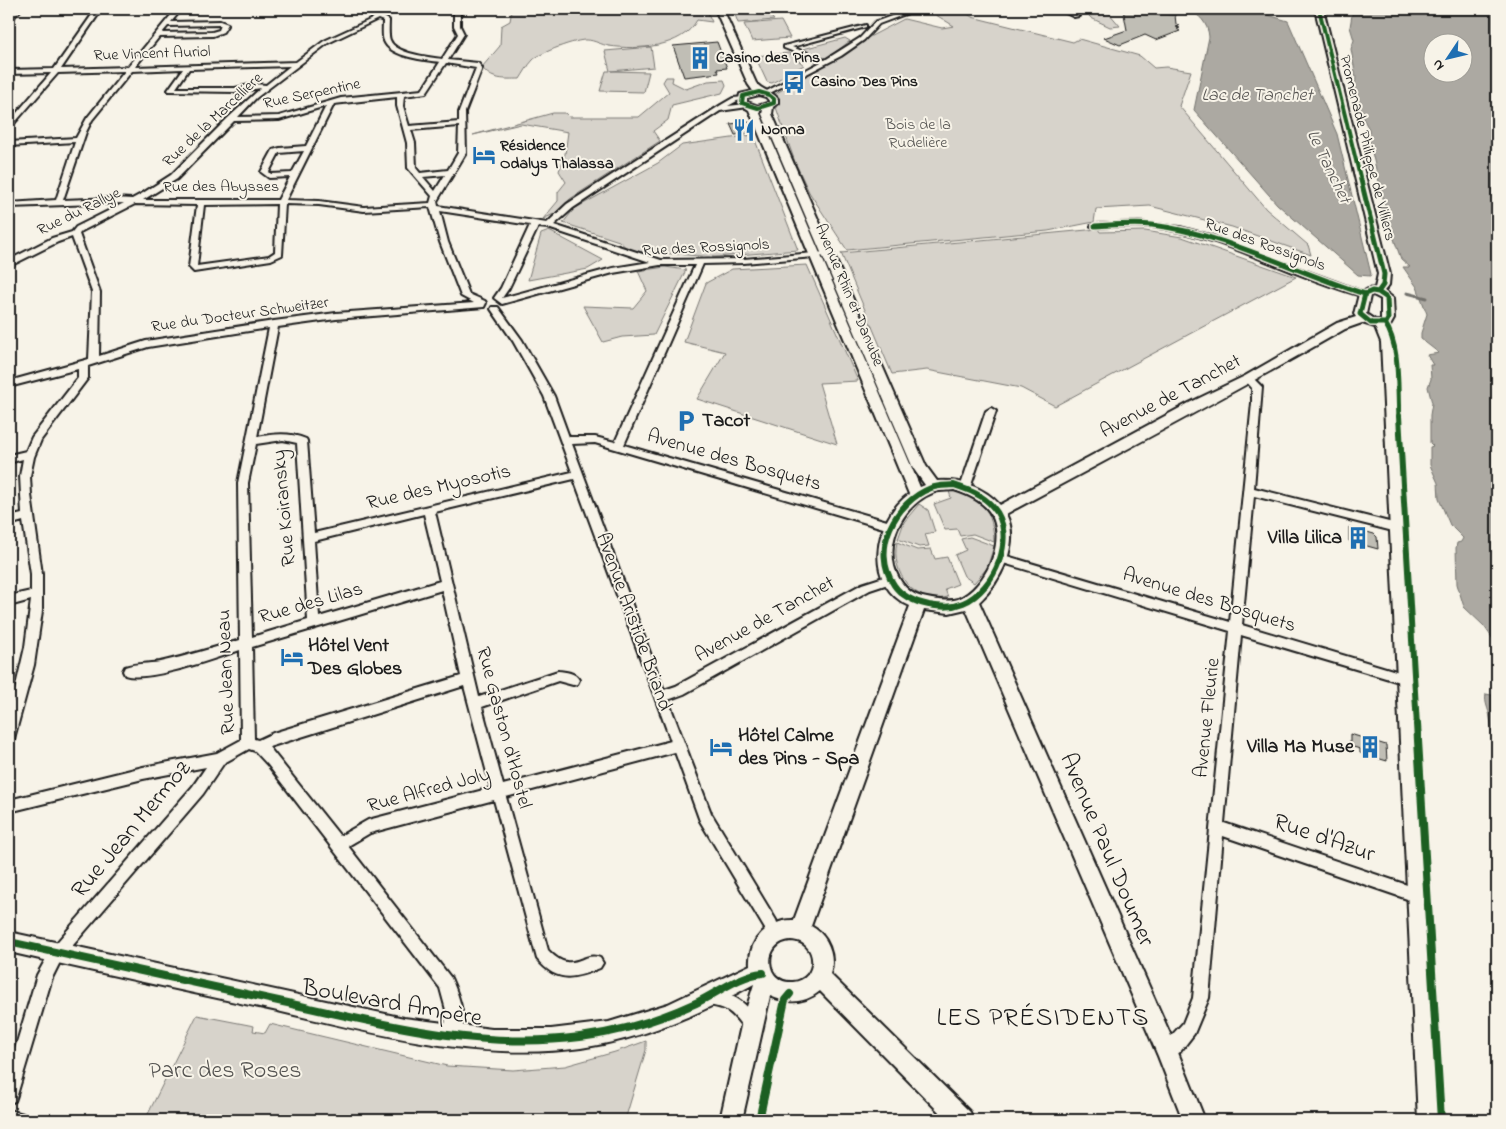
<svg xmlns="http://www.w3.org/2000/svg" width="1506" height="1129" viewBox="0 0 1506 1129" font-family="'Indie Flower',sans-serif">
	<rect width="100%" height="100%" fill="#f7f3e8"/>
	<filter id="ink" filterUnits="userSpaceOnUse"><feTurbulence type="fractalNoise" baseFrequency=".02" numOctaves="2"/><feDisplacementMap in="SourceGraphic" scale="10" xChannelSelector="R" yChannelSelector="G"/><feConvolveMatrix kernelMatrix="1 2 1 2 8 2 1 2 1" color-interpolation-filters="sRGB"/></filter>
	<g filter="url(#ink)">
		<path fill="#d7d3cb" stroke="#7a7874" d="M512,9H706L712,22L697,20C682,48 637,50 609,46C602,45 594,40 587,40C577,39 539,53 533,60C528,65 524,73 520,79C505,79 491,81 482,67L500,46L501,26L510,21Z
			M733,9H764L774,20L738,23Z
			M930,9H967L966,13L972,17L1073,42L1079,39L1140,56L1154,68L1166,67L1191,71L1179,106L1266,209L1308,245L1311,255L1232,227L1150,206L1096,209L1094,222L1048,231L847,250L809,192L795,162L772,96L854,45L904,19L942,28L954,26L928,10Z
			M1095,10L1109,13L1120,26L1110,27L1091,18L1089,16Z
			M781,21L790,38L752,41L744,24Z
			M845,38L850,41L826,59L803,49Z
			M651,47L654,67L611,71L649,72L644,92L600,91L606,71H610L605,51Z
			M789,53L804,65L772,83L767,82L755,56Z
			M666,77H673L672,82L686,89L708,81L724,80L726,85L722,93L672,105L668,120L653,131L660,141L570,199L554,214L543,219L558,201V192L566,182L559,171L565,154L568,132L521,124L473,135L553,113H565L569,117H639L669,92L663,82Z
			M753,135L798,250L715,257L630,251L619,241L563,223L574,209L658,163L682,145Z
			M1098,229L1100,232L1145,231L1182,237L1296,277L1055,406L1021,388L927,370L892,374L841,253Z
			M549,231L603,260L588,269L528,280L541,234Z
			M807,265L858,381L819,383L837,444L697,399L725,352L684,342L706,283L732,269Z
			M665,267L686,270L654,335L622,337L603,342L583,306L633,308L647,291L638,271Z
			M949,491C981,489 994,515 994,542L973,534L960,536L957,529L945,530L934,504L951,498Z
			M919,504L928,510L935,532L925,534L929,546L919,547L898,539L904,522Z
			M970,537L994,546L987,568L974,583L964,576L955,555L966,550L961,539Z
			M897,542L917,550L931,549L935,559L947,557L958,584L945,589L948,597C915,606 890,573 897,542Z
			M197,1015L254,1026L253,1031L265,1033L270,1024L447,1066L513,1070L565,1066L615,1052L646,1041V1050L625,1120H145Z"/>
		<path fill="#aca9a2" stroke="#72716c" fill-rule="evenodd" d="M1187,9H1282L1284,12L1272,11L1268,15L1288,21L1337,134L1371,274L1370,276L1358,275L1277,204L1194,110L1209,37C1208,23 1199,14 1187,9Z
			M1353,9H1497V645L1484,626L1464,607L1457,584L1456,548L1457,543L1461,542L1463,538L1450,525L1439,499L1438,483L1430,465V447L1433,446L1430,443V415L1432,403L1428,387L1431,379L1430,365H1433L1427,355L1439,353L1421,339V333L1427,314L1417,287L1403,267H1410L1401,259L1395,242L1382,194L1369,140V129L1361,115L1354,92L1356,78L1351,49L1354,40L1350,27ZM1434,42H1464V72H1434Z
			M1486,694L1497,696V767C1492,750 1493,734 1490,718C1489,709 1484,703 1486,694Z"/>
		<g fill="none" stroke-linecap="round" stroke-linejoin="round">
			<path stroke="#72716c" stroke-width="3" d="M1407,293L1427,298"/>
		</g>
		<path fill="#c0beb5" stroke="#1c1c1c" d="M1123,9H1156L1158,14L1175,15L1176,24L1179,26L1176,27L1180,28L1177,29L1180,31L1156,40L1145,35L1120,45L1104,38L1127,30Z
			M717,42L727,68L717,69L719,73L684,77L673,46Z
			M749,122L753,133L735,135L730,124Z
			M1349,527L1374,534L1377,537L1378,549L1349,541Z
			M1350,734L1386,745L1387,761L1360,753V749L1350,746Z"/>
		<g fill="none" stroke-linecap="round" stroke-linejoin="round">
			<defs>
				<path id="minor" d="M96,9H102L61,69L128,67L176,9H182L171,22L220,21L228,24L223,32L213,36L159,37L135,67L296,62L324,41L372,19L378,13L379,9H385L382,16L389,20C389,26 388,35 390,40C395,54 430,57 442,59L458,34L454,26V9H460V26L464,34L448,60L478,63L482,68L465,112L466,153L437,201L438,206L547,223L567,204L721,105L733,98L744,97V99L737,101L728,106L746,104L749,106L748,107L720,111L573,208L554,225L661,260L744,259L826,252L830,254L826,256L744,263L703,264L624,445L894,523L895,526L894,529L890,530L595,443L572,444L664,690L676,686L862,584L890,575L894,576L896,579L894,582L870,590L684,694L668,700L711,813L776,920L781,934L779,939L774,941L769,939L765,929L700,821L675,752L506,797L548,950C573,977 582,950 600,958L603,963L600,968C574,979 557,983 537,959L494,800L370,833L348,846L451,978C460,998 468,1022 459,1044L453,1046L447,1044L445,1038L446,1010L440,988L268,765L255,751L249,749L224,763L203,794L62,958L52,978L17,1095L15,1101L9,1103V1069L37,975L52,948L193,786L206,767L143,779L9,812V800L143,767L217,753L241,740L240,650C216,658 147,683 125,675L123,671L125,667C136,663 148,664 160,662C187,656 213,648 240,640L238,483L269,328L148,347L88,366V378L41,440L34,457L30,476L31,495L42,574V611L34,665L15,735L14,739L9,741V716L25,647L31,600L9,606V596L31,591V574L23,521L9,525V517L22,514L20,476L23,459L9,463V455L26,451L32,437L78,378V369L9,387V381L89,359L92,292L72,237L58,242L12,265H9V260L52,238L72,232L76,227L124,203L9,207V203L56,200L75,142L9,146V142L76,138L87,118L125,71L58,73L11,127L9,128V122L51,73L9,74V70L54,69ZM378,19L383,21C383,27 382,36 384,41C390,57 425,60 440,62L422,90L341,98L279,116L238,117L256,98L328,43ZM221,25L219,30L212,32L162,33L168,26ZM446,63L476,68L459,112V122L409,126L403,106L404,96L426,93ZM290,66L266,85L255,84L235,88H176L189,69ZM183,69L168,90L169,91L235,92L261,88L228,118L171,175L143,193L132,199L115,198L63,200L86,132L92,120L132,71ZM397,97V106L407,143L408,168L432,196L430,203L364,207L319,201L286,200L334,104ZM326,106L306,146L280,148L273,150L261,172L269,178L290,177L278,200H143L177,179L234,121L279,120ZM459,126L458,153L448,170L420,173L416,168L415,143L411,130ZM304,151L292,173L271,174L269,172L279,153ZM445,175L435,191L423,177ZM135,204L197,205L189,267L194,272L271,260L282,255L285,204L319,205L364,211L430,207L440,242L461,296L474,303L336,313L274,321L146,341L99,356L100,292L79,234L82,231ZM277,204L275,252L269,256L197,266L204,205ZM440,211L530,225L501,288L494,298L502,304L613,273L660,265H695L615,442L595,437H569L554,396L522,340L498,307H492L491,309L513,341L544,396L572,472L314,533L307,441L306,439C289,432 274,434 257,437L278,327L336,319L484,307L486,303L485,301L469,294L448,242ZM538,227L548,228L650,262L613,268L502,298L509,288ZM283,440L297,443L308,620L252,637L248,483L256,444ZM574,479L671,741L503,785L482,707L558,681L573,685L577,684L579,680C575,672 566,672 558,671L479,697L435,512ZM424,514L440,581L319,617L314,541ZM442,590L461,676L273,733L258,740L254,739L252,647ZM464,686L491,788L368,820L340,836L269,747Z
					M911,9H919L879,24L864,40L841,56L768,94L763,93L821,62L784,48V46L866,25V27L792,47L825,60L860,38L875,22Z
					M1058,9H1065L1079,16L1074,17Z
					M1138,222L1180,227L1210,235L1369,294L1365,297C1293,278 1227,237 1152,227C1133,225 1114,227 1095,228L1091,226L1095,224Z
					M1249,376L1252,377L1262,387L1254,488L1397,524L1402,528L1397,532L1254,496L1242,625L1406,674L1410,675L1412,679L1410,683L1406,684L1241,635L1224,823L1416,888L1421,890L1423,895L1421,900L1416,902L1223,836L1209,998L1194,1034L1180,1052L1167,1061L1161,1059L1159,1053L1161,1047L1183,1023L1193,998L1230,631L1000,562L996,561L994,558L996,555L1000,554L1230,622L1252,403V388L1244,379Z
					M991,408L996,411L970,488L965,492L961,491L960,488L986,411Z
					M710,990C733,992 751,1005 760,1026L758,1032L752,1034C742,1030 738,1017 728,1011C721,1006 712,1007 705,1003L702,998L705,993Z
					M9,1110L23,1114L25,1120H9Z"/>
				<path id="tertiary" d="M715,9H723L756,83C763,91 772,91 778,99V103L773,107L772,114L926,466L937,481C961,479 984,487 1000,505L1189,403L1245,376L1337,323L1356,317L1354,314L1359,294L1368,289L1375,288L1378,274L1315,9H1323L1390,274L1389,285L1384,291L1393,298L1394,319L1390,326L1386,327L1393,342L1440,1120H1418L1381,342L1375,327L1362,323L1345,329C1234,393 1119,453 1006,514C1021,543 1000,583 979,602L1175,1045L1205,1120H1183L1158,1056L966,609L949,613L924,610L811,926C828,935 836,956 830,974L970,1112L973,1120H947L820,991C804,1004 788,1004 770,996L742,1120H720L741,1026L754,984C700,1014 643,1039 581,1048C477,1062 373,1033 273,1010C185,991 96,972 9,952V932L404,1018L492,1029H551L609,1022L668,1004L750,965C748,940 769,919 794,920L910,606C863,586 873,520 909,494L749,110L738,103L740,94L753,91L748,84ZM759,95L766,97L770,102L758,106L747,102V98ZM763,110L762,114L913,468L925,485L920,487L759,111ZM1373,295L1381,299V320H1375L1366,314L1370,296ZM954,490C967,494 981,500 989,511C1009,538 986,588 958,599C948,602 937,600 927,598C909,595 899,583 894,566C887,535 906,503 935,492C941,490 948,491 954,490ZM791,940C819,941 819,980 793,982C764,984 762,942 791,940Z"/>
				<path id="primary" d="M12,9H22L12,20L9,21V12Z"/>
			</defs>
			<use href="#minor" stroke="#1c1c1c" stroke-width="4"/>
			<use href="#tertiary" stroke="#1c1c1c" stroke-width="4"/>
			<use href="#primary" stroke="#1c1c1c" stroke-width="3"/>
			<use href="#minor" fill="#f7f3e8" fill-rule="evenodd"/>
			<use href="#tertiary" fill="#f7f3e8" fill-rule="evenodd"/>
			<use href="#primary" fill="#f7f3e8" fill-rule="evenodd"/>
			<defs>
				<path id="cycleway-far3" d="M1319,9L1361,181
					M759,92L769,95L774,99V103L758,108L742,103L743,96Z"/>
				<path id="cycleway-far2" d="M1361,180L1384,274L1383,285L1378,292
					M1095,226C1114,225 1133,223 1152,225C1226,234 1294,272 1365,294
					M1372,291L1378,292L1387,298L1388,319L1386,323H1371L1360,314L1365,294Z
					M1385,323C1401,347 1397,388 1399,417"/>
				<path id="cycleway-far1" d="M1399,416L1417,726
					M954,485C969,490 983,495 993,507C1018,535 995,590 963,603C951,608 941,607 929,605C915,602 902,597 894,585C870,549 895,502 931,488C939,485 947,486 954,485Z"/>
				<path id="cycleway" d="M1417,724L1441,1120
					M9,942C100,962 192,982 283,1002C381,1024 480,1050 580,1037C620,1032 659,1020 696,1003C717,993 740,975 763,973
					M759,1120L785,1000L790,994"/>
			</defs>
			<use href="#cycleway-far3" stroke="#f7f3e8" stroke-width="5.5"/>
			<use href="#cycleway-far2" stroke="#f7f3e8" stroke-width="8"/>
			<use href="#cycleway-far1" stroke="#f7f3e8" stroke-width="9"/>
			<use href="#cycleway" stroke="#f7f3e8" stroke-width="11"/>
			<use href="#cycleway-far3" stroke="#1b5e20" stroke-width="4"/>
			<use href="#cycleway-far2" stroke="#1b5e20" stroke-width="5"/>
			<use href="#cycleway-far1" stroke="#1b5e20" stroke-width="6"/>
			<use href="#cycleway" stroke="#1b5e20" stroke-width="8"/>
		</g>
	</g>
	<defs>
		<symbol id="building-bare" viewBox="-9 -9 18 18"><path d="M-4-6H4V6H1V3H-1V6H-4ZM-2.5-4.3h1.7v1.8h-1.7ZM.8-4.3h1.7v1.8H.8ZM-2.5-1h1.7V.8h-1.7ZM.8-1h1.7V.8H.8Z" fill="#1f6fb2" stroke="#f7f3e8" stroke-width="2.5" paint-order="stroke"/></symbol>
		<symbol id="bus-bare" viewBox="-9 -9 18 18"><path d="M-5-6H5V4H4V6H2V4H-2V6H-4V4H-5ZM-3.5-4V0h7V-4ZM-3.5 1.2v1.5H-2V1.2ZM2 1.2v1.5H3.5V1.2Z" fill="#1f6fb2" stroke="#f7f3e8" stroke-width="2.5" paint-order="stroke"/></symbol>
		<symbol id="restaurant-bare" viewBox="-9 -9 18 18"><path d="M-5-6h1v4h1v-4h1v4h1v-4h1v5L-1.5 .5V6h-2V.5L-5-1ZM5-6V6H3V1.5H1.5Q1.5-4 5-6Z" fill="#1f6fb2" stroke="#f7f3e8" stroke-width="2.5" paint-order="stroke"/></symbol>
		<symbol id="hotel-bare" viewBox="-9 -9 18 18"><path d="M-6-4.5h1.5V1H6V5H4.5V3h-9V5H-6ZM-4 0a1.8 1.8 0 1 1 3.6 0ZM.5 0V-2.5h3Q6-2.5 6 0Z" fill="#1f6fb2" stroke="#f7f3e8" stroke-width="2.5" paint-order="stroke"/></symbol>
		<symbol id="parking-bare" viewBox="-9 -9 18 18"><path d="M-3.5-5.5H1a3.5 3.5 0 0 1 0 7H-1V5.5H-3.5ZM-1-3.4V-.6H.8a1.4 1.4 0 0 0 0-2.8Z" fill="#1f6fb2" stroke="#f7f3e8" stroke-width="2.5" paint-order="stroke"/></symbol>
	</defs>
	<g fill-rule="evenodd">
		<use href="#building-bare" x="684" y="42" width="32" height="32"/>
		<use href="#bus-bare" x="778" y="66" width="32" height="32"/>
		<use href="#restaurant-bare" x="728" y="114" width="32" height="32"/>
		<use href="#hotel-bare" x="468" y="139" width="32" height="32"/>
		<use href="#parking-bare" x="670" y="405" width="32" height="32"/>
		<use href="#building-bare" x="1342" y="522" width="32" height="32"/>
		<use href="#hotel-bare" x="276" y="641" width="32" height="32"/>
		<use href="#hotel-bare" x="705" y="731" width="32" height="32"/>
		<use href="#building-bare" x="1354" y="731" width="32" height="32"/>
	</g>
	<g text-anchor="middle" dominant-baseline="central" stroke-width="4" stroke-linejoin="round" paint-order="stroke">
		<g font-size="16" fill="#1c1c1c" stroke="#f7f3e8">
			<text transform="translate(152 54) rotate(-2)">Rue Vincent Auriol</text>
			<text transform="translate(312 94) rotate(-12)">Rue Serpentine</text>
			<text transform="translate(213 120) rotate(-43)">Rue de la Marcelliere</text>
			<text transform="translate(1367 148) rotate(76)">Promenade Philippe de Villiers</text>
			<text x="221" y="187">Rue des Abysses</text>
			<text transform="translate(79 212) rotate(-26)">Rue du Rallye</text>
			<text transform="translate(1265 245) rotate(20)">Rue des Rossignols</text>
			<text transform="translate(706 248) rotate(-3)">Rue des Rossignols</text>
			<text transform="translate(849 295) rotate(67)">Avenue Rhin et Danube</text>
			<text transform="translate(240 315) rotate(-8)">Rue du Docteur Schweitzer</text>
		</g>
		<g font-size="16" font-weight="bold" fill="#1c1c1c" stroke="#f7f3e8" text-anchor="start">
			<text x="716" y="58">Casino des Pins</text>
			<text x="811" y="82">Casino Des Pins</text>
			<text x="761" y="130">Nonna</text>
			<text x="500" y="146">Résidence<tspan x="500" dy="18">Odalys Thalassa</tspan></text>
		</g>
		<g font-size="16" fill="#545351" stroke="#f7f3e8">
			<text x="918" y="125">Bois de la<tspan x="918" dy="18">Rudelière</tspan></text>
		</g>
		<g font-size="18" font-style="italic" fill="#565452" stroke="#f7f3e8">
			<text x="1257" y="96">Lac de Tanchet</text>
			<text transform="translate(1328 167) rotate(64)">Le Tanchet</text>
		</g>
		<g font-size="20" fill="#1c1c1c" stroke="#f7f3e8">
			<text transform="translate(1171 397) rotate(-28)">Avenue de Tanchet</text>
			<text transform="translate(734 461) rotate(16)">Avenue des Bosquets</text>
			<text transform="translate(439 488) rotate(-13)">Rue des Myosotis</text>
			<text transform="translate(285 508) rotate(-95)">Rue Koiransky</text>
			<text transform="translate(1209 601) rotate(17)">Avenue des Bosquets</text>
			<text transform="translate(311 604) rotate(-16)">Rue des Lilas</text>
			<text transform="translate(765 620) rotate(-29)">Avenue de Tanchet</text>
			<text transform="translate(633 622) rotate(70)">Avenue Aristide Briand</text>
			<text transform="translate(227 672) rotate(-92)">Rue Jean Neau</text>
			<text transform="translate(1208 718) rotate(-84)">Avenue Fleurie</text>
			<text transform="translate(503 728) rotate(75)">Rue Gaston d'Hostel</text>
			<text transform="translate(429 791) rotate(-15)">Rue Alfred Joly</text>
		</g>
		<g font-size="20" font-weight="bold" fill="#1c1c1c" stroke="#f7f3e8" text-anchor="start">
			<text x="702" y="421">Tacot</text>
			<text x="1342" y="538" text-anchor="end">Villa Lilica</text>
			<text x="308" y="646">Hôtel Vent<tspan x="308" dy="23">Des Globes</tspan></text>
			<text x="738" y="736">Hôtel Calme<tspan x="738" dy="23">des Pins - Spa</tspan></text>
			<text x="1354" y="747" text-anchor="end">Villa Ma Muse</text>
		</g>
		<g font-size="24" fill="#1c1c1c" stroke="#f7f3e8">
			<text transform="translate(132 830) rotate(-50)">Rue Jean Mermoz</text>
			<text transform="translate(1324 839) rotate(19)">Rue d'Azur</text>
			<text transform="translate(1106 850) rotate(67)">Avenue Paul Doumer</text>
			<text transform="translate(392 1004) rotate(10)">Boulevard Ampère</text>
		</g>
		<g font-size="24" fill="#545351" stroke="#f7f3e8">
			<text x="225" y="1071">Parc des Roses</text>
		</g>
		<g font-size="26" letter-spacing="1" fill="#1c1c1c" stroke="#f7f3e8">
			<text x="1043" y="1019">LES PRÉSIDENTS</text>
		</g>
	</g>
	<rect width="1506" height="1129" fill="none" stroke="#f7f3e8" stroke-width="30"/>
	<rect x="15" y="15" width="1476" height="1099" fill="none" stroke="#1c1c1c" stroke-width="2" filter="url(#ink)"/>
	<g transform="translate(1448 58) rotate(235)"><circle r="24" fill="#f7f3e8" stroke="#9f9d96"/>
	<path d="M0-4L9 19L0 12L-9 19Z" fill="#1f6fb2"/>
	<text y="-8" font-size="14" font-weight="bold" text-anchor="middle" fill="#1c1c1c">N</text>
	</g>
</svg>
